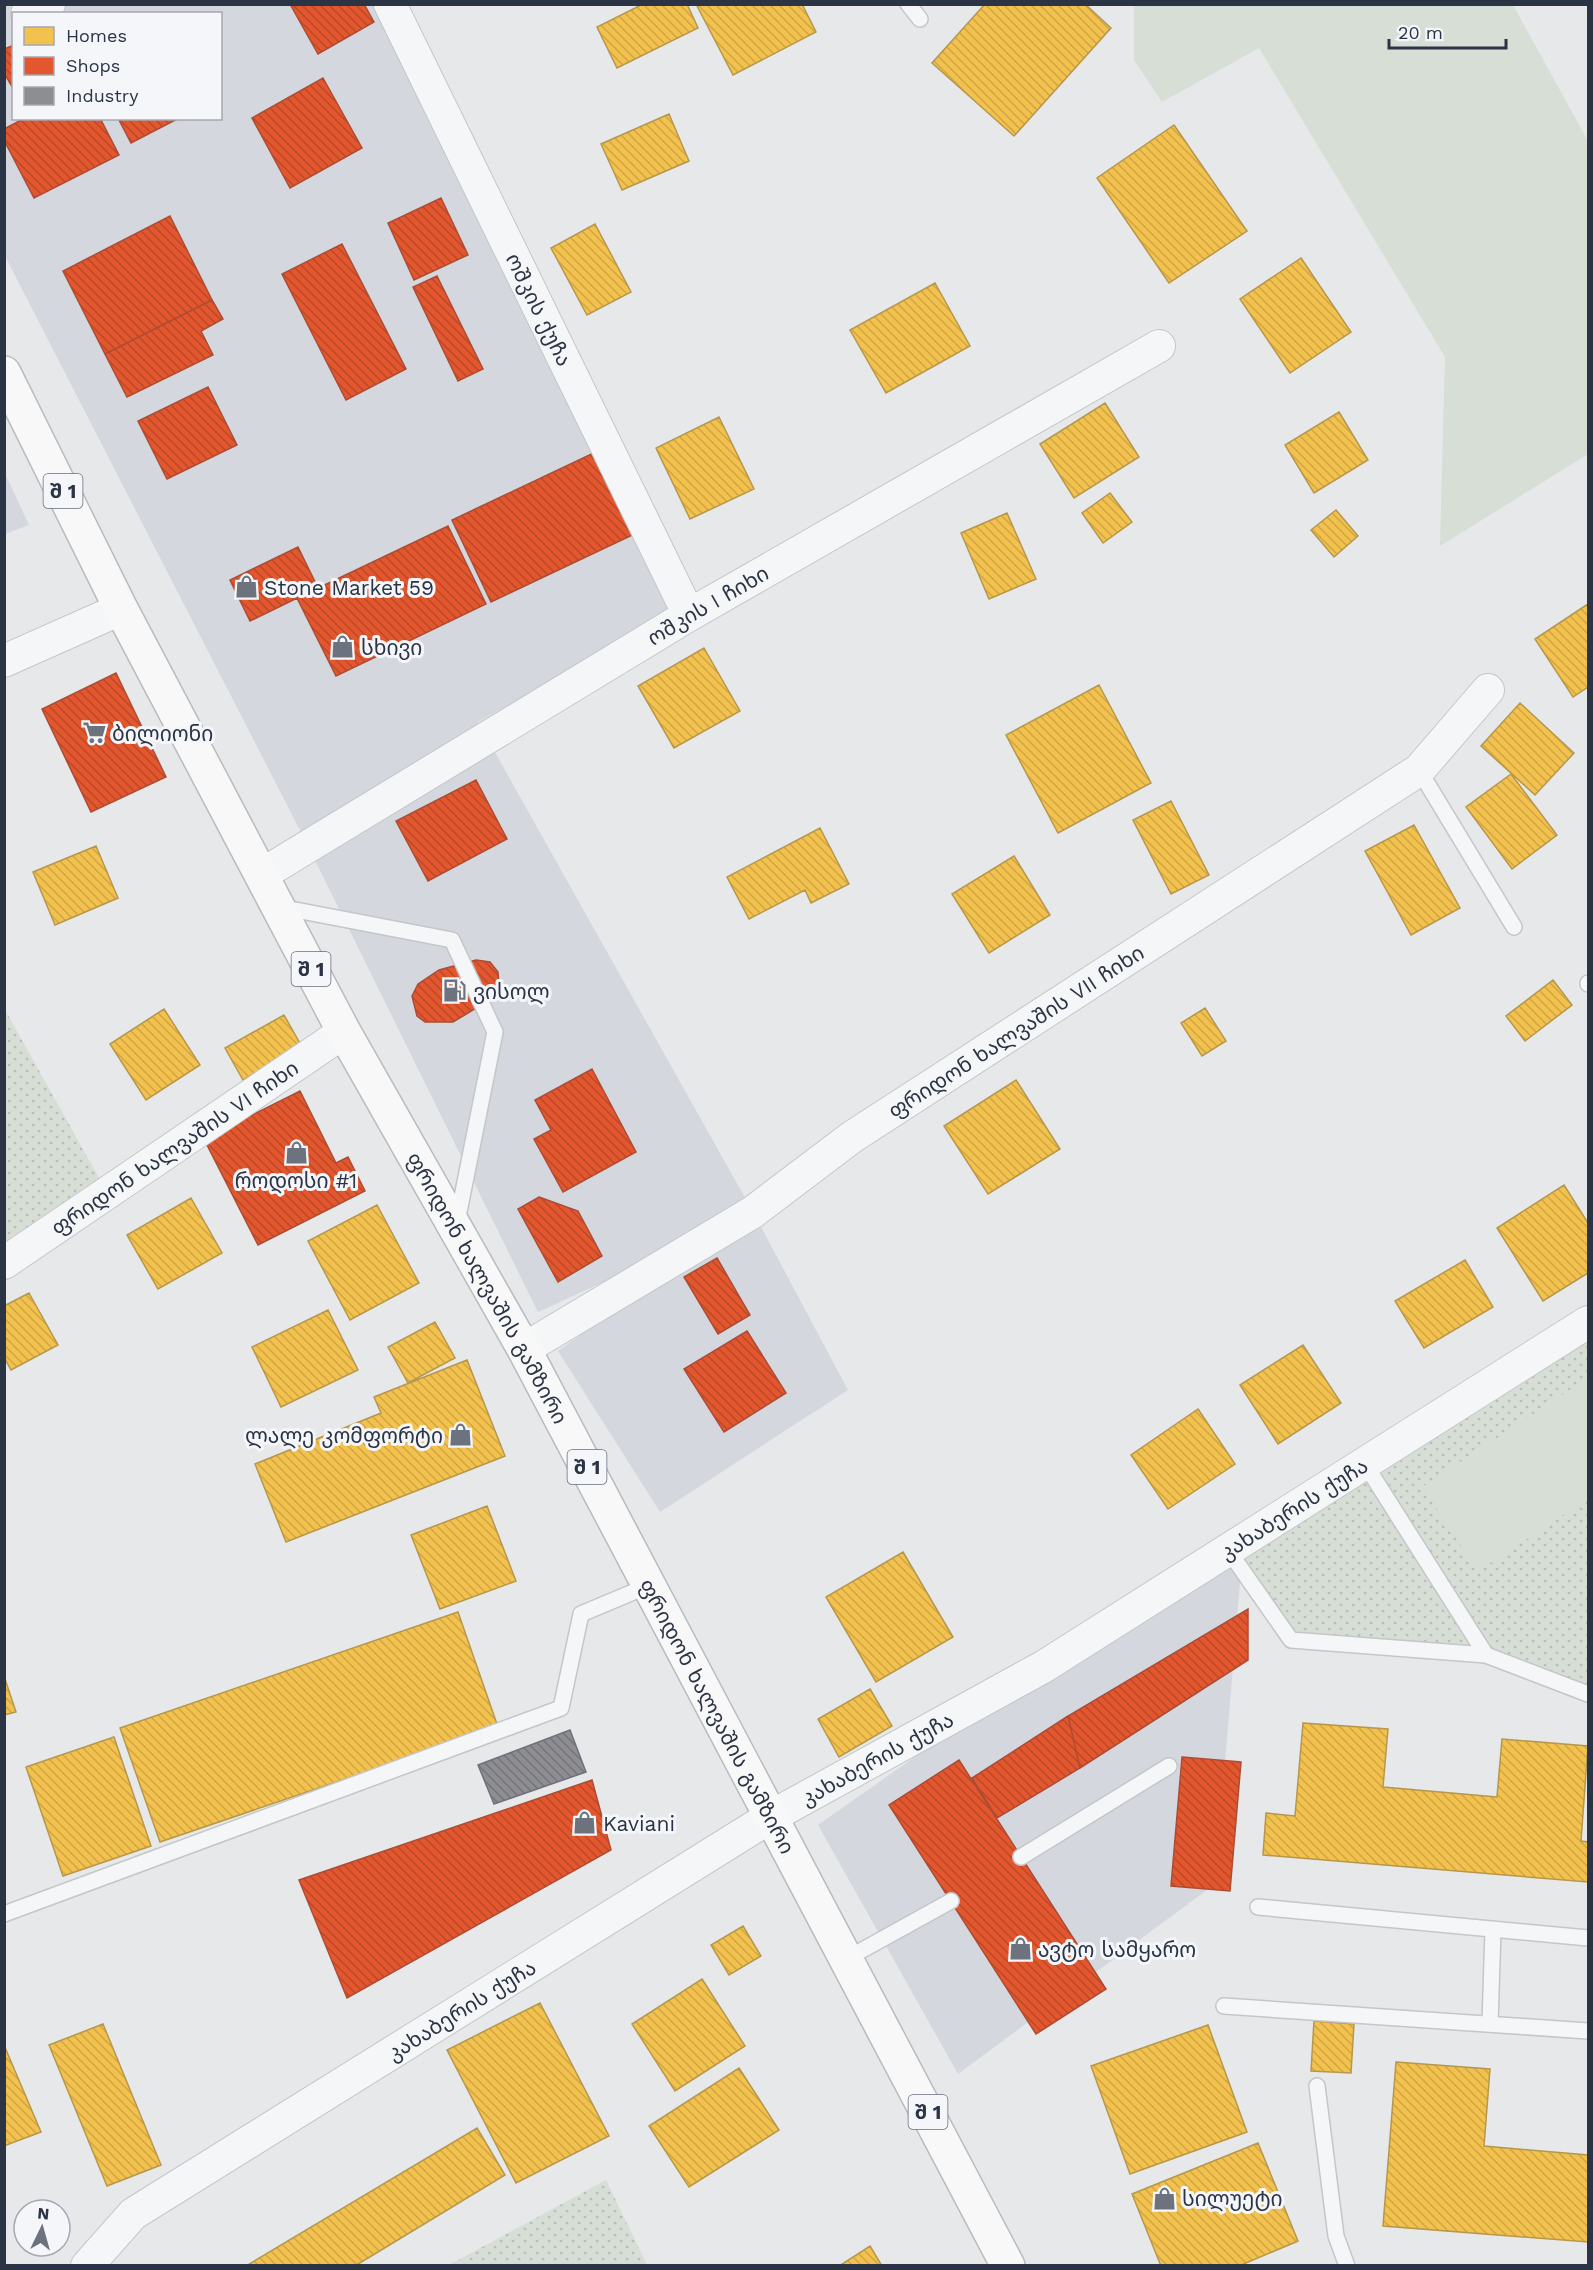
<svg xmlns="http://www.w3.org/2000/svg" width="1593" height="2270" viewBox="0 0 1593 2270" font-family="'Work Sans','Noto Sans Georgian',sans-serif">
	<defs>
		<pattern id="grass-dots" width="8" height="8" patternUnits="userSpaceOnUse" patternTransform="scale(1.5)"><rect width="8" height="8" fill="#d6ded6"/><path d="M2 2h.1M6 6h.1" fill="none" stroke="#b8bfb9" stroke-width="1.8" stroke-linecap="round"/></pattern>
		<pattern id="homes-back-hatch" width="6" height="6" patternUnits="userSpaceOnUse" patternTransform="scale(1.5)"><rect width="6" height="6" fill="#f2c14e"/><path d="M-1 5l2 2M0 0l6 6M5-1l2 2" fill="none" stroke="#d0a645"/></pattern>
		<pattern id="shops-back-hatch" width="6" height="6" patternUnits="userSpaceOnUse" patternTransform="scale(1.5)"><rect width="6" height="6" fill="#e4572e"/><path d="M-1 5l2 2M0 0l6 6M5-1l2 2" fill="none" stroke="#b94929"/></pattern>
		<pattern id="industry-back-hatch" width="6" height="6" patternUnits="userSpaceOnUse" patternTransform="scale(1.5)"><rect width="6" height="6" fill="#8d8d92"/><path d="M-1 5l2 2M0 0l6 6M5-1l2 2" fill="none" stroke="#737479"/></pattern>
	</defs>
	<rect width="100%" height="100%" fill="#e6e8ea"/>
	<path fill="#d4d7dd" fill-rule="evenodd" d="M5,5H381L681,608L478,722L753,1212L848,1390L660,1512L558,1351L749,1215L538,1312L304,838L5,256ZM14,14H220V118H14Z
		M5,473L29,525L5,534H4Z
		M1228,1550L1241,1570L1215,1884L958,2074L818,1825L1043,1667Z"/>
	<path fill="url(#grass-dots)" d="M4,1008L108,1194L4,1263Z
		M1588,1322V1694L1486,1655L1291,1640L1228,1550Z
		M606,2180L647,2265H449Z"/>
	<path fill="#d6ded6" d="M1134,5H1513L1588,141V454L1440,546L1445,357L1259,48L1162,102L1134,60Z
		M1588,1378V1499L1478,1571L1422,1487Z"/>
	<path fill="url(#homes-back-hatch)" stroke="#b6974b" stroke-width="1.5" d="M643,4H687L698,28L617,68L597,27Z
		M696,4H802L816,32L733,75Z
		M985,4H1085L1111,28L1014,136L932,63Z
		M669,114L689,161L622,190L601,144Z
		M1174,125L1247,231L1169,283L1097,178Z
		M595,224L631,292L587,315L551,248Z
		M1301,258L1351,332L1290,373L1240,299Z
		M935,283L970,346L886,393L850,330Z
		M1105,403L1139,457L1074,498L1040,444Z
		M1339,412L1368,460L1314,493L1285,445Z
		M719,417L754,489L690,519L656,448Z
		M1110,493L1132,522L1103,543L1082,513Z
		M1336,510L1358,536L1334,557L1311,530Z
		M1007,513L1036,579L989,599L961,533Z
		M1588,604V687L1573,697L1535,639Z
		M704,648L740,711L674,748L638,686Z
		M1099,685L1151,783L1058,833L1006,735Z
		M1520,703L1574,753L1535,795L1481,746Z
		M1511,774L1557,835L1512,869L1466,807Z
		M1171,801L1209,875L1171,894L1133,820Z
		M1414,825L1460,908L1411,935L1365,851Z
		M820,828L849,884L811,903L805,890L749,919L727,877Z
		M96,846L118,898L55,925L33,872Z
		M1014,856L1050,915L989,953L952,894Z
		M1553,980L1572,1005L1525,1041L1506,1016Z
		M1205,1008L1226,1041L1202,1056L1181,1023Z
		M164,1009L200,1065L146,1100L110,1044Z
		M284,1015L302,1047L243,1080L225,1048Z
		M1016,1080L1060,1149L988,1194L944,1126Z
		M1564,1185L1588,1223V1273L1543,1301L1497,1228Z
		M191,1198L222,1253L158,1289L127,1235Z
		M377,1205L419,1283L350,1320L308,1241Z
		M1465,1260L1493,1307L1424,1348L1395,1301Z
		M29,1293L58,1345L11,1370L4,1357V1306Z
		M328,1310L358,1370L281,1407L252,1347Z
		M435,1322L455,1358L408,1383L388,1347Z
		M1303,1345L1341,1403L1278,1444L1240,1385Z
		M467,1360L505,1456L286,1542L255,1464L381,1413L374,1397Z
		M1198,1409L1235,1464L1168,1509L1131,1455Z
		M487,1506L516,1581L440,1609L411,1535Z
		M903,1552L953,1637L876,1682L826,1597Z
		M458,1612L498,1727L160,1842L120,1728Z
		M4,1676L16,1712L4,1715Z
		M870,1689L892,1726L839,1757L818,1719Z
		M1303,1723L1388,1729L1383,1787L1497,1797L1502,1739L1588,1746L1581,1841L1588,1842V1882L1263,1855L1266,1813L1295,1816Z
		M114,1737L151,1846L63,1876L26,1767Z
		M743,1926L761,1956L729,1975L711,1945Z
		M702,1979L745,2046L675,2091L632,2024Z
		M540,2003L609,2136L516,2183L447,2050Z
		M1314,2021L1354,2024L1351,2073L1311,2071Z
		M103,2024L161,2165L107,2186L49,2045Z
		M1208,2025L1247,2132L1130,2174L1091,2066Z
		M4,2045L41,2132L4,2146Z
		M1396,2062L1490,2069L1484,2146L1588,2155V2242L1383,2226Z
		M739,2068L779,2130L689,2187L649,2126Z
		M477,2128L505,2175L355,2266H246Z
		M1258,2143L1298,2241L1239,2266H1161L1132,2194Z
		M870,2246L882,2266H839Z"/>
	<path fill="url(#shops-back-hatch)" stroke="#ac4c35" stroke-width="1.5" d="M290,4H364L374,22L318,54Z
		M14,45V90L4,73V49Z
		M323,78L362,148L290,188L252,118Z
		M25,118H100L119,155L34,198L4,140V129Z
		M118,118H179L131,143Z
		M441,198L468,255L414,280L388,223Z
		M170,216L212,300L105,354L63,271Z
		M342,244L406,369L346,400L282,274Z
		M437,276L483,369L458,381L413,287Z
		M212,300L223,319L201,331L213,355L127,397L105,354Z
		M208,387L237,445L167,479L138,421Z
		M602,449L641,531L491,602L452,520Z
		M448,526L486,604L336,676L297,598Z
		M298,547L318,588L250,621L230,580Z
		M116,673L166,777L91,812L42,709Z
		M476,780L507,839L428,881L396,821Z
		M476,960L490,962L498,972L499,985L488,1001L453,1022H425L417,1016L412,996L418,984L439,970Z
		M592,1069L636,1152L563,1192L534,1139L551,1130L535,1100Z
		M300,1091L336,1163L348,1157L365,1191L258,1245L204,1139Z
		M539,1197L578,1211L602,1256L558,1282L518,1209Z
		M717,1258L750,1315L718,1334L684,1277Z
		M747,1331L786,1393L724,1432L684,1369Z
		M1248,1609V1660L1080,1768L1068,1716Z
		M1068,1716L1080,1768L997,1818L972,1778Z
		M1182,1757L1241,1762L1230,1891L1171,1886Z
		M959,1760L1106,1989L1036,2034L889,1805Z
		M592,1780L611,1850L347,1998L299,1880Z"/>
	<path fill="url(#industry-back-hatch)" stroke="#70727b" stroke-width="1.5" d="M570,1730L586,1772L494,1804L478,1765Z"/>
	<g fill="none" stroke-linecap="round" stroke-linejoin="round">
		<defs>
			<path id="service" d="M908,4L920,19
				M1419,770L1514,927
				M280,907L452,940L495,1032L457,1222
				M1588,983V984
				M1365,1464L1486,1655
				M1228,1550L1291,1640L1486,1655L1588,1694
				M1021,1857L1169,1766
				M1258,1907L1588,1938
				M4,1914L561,1708L581,1614L650,1585
				M848,1958L951,1901
				M1224,2006L1588,2031
				M1490,2024L1493,1929
				M1317,2086L1336,2236L1347,2266"/>
			<g id="minor">
				<path id="s1" d="M390,4L689,615"/>
				<path d="M27,14L49,4"/>
				<path d="M4,661L121,609"/>
				<path id="s2" d="M261,875L689,615L1159,346"/>
				<path id="s3" d="M4,1263L344,1032"/>
				<path id="s4" d="M524,1349L753,1212L852,1137L1419,770L1488,690"/>
				<path id="s5" d="M87,2266L133,2214L772,1816L1043,1667L1588,1322"/>
			</g>
			<g id="trunk">
				<path id="s6" d="M4,373L121,609L344,1032L524,1349L1008,2266"/>
			</g>
		</defs>
		<use href="#service" stroke="#c4c6c8" stroke-width="18"/>
		<use href="#minor" stroke="#c4c6c8" stroke-width="34"/>
		<use href="#trunk" stroke="#b8bbbf" stroke-width="36"/>
		<use href="#service" stroke="#f5f6f7" stroke-width="15"/>
		<use href="#minor" stroke="#f5f6f7" stroke-width="32"/>
		<use href="#trunk" stroke="#f8f8f8" stroke-width="33"/>
	</g>
	<defs>
		<symbol id="shop-bare" viewBox="-9 -9 18 18"><path d="M-5-2.5h2.3a2.7 3.5 0 0 1 5.4 0H5L5.5 6h-11ZM-1.5-2.5h3a1.5 2.3 0 0 0-3 0Z" fill="#6c737f" stroke="#f4f6f9" stroke-width="2.5" paint-order="stroke"/></symbol>
		<symbol id="supermarket-bare" viewBox="-9 -9 18 18"><path d="M-6-5.5h2.5l.6 2H6L4.5 2H-2.5L-4.4-4H-6ZM-1.5 3.2a1.3 1.3 0 1 0 .1 0ZM3 3.2a1.3 1.3 0 1 0 .1 0Z" fill="#6c737f" stroke="#f4f6f9" stroke-width="2.5" paint-order="stroke"/></symbol>
		<symbol id="fuel-bare" viewBox="-9 -9 18 18"><path d="M-5.5-6h7V0h2V4h1.3V-2.5L3-4.5l.8-.8L6-3V5H2.5V1h-1V6h-7ZM-4.2-4.7v3.2H.2V-4.7Z" fill="#6c737f" stroke="#f4f6f9" stroke-width="2.5" paint-order="stroke"/></symbol>
	</defs>
	<g fill-rule="evenodd">
		<use href="#shop-bare" x="230" y="570" width="33" height="33"/>
		<use href="#shop-bare" x="326" y="630" width="33" height="33"/>
		<use href="#supermarket-bare" x="78" y="716" width="33" height="33"/>
		<use href="#fuel-bare" x="438" y="974" width="33" height="33"/>
		<use href="#shop-bare" x="280" y="1136" width="33" height="33"/>
		<use href="#shop-bare" x="444" y="1418" width="33" height="33"/>
		<use href="#shop-bare" x="568" y="1806" width="33" height="33"/>
		<use href="#shop-bare" x="1004" y="1932" width="33" height="33"/>
		<use href="#shop-bare" x="1148" y="2182" width="33" height="33"/>
	</g>
	<g text-anchor="middle" dominant-baseline="central" stroke-width="6" stroke-linejoin="round" paint-order="stroke">
		<g fill="#f4f6f9" stroke="#676e7b" stroke-width="1.5">
			<rect x="43.5" y="474" width="39" height="34" rx="4.5"/>
			<rect x="291.5" y="952" width="39" height="34" rx="4.5"/>
			<rect x="567.5" y="1450" width="39" height="34" rx="4.5"/>
			<rect x="908.5" y="2095" width="39" height="34" rx="4.5"/>
		</g>
		<g font-size="20" font-weight="bold" fill="#2b3445">
			<text x="63" y="491">შ 1</text>
			<text x="311" y="969">შ 1</text>
			<text x="587" y="1467">შ 1</text>
			<text x="928" y="2112">შ 1</text>
		</g>
		<g font-size="21" fill="#2b3445" stroke="#f4f6f9">
			<text stroke="none"><textPath href="#s1" startOffset="340">ოშკის ქუჩა</textPath></text>
			<text stroke="none"><textPath href="#s2" startOffset="522">ოშკის I ჩიხი</textPath></text>
			<text stroke="none"><textPath href="#s4" startOffset="586">ფრიდონ ხალვაშის VII ჩიხი</textPath></text>
			<text stroke="none"><textPath href="#s3" startOffset="206">ფრიდონ ხალვაშის VI ჩიხი</textPath></text>
			<text stroke="none"><textPath href="#s6" startOffset="1035">ფრიდონ ხალვაშის გამზირი</textPath></text>
			<text stroke="none"><textPath href="#s5" startOffset="1428">კახაბერის ქუჩა</textPath></text>
			<text stroke="none"><textPath href="#s6" startOffset="1521">ფრიდონ ხალვაშის გამზირი</textPath></text>
			<text stroke="none"><textPath href="#s5" startOffset="942">კახაბერის ქუჩა</textPath></text>
			<text stroke="none"><textPath href="#s5" startOffset="456">კახაბერის ქუჩა</textPath></text>
		</g>
		<g font-size="21" fill="#2b3445" stroke="#f4f6f9" text-anchor="start">
			<text x="264" y="587">Stone Market 59</text>
			<text x="361" y="647">სხივი</text>
			<text x="112" y="733">ბილიონი</text>
			<text x="473" y="991">ვისოლ</text>
			<text x="296" y="1180" text-anchor="middle">როდოსი #1</text>
			<text x="443" y="1435" text-anchor="end">ლალე კომფორტი</text>
			<text x="603" y="1823">Kaviani</text>
			<text x="1038" y="1949">ავტო სამყარო</text>
			<text x="1182" y="2198">სილუეტი</text>
		</g>
	</g>
	<rect width="1593" height="2270" fill="none" stroke="#2b3445" stroke-width="12"/>
	<rect x="12" y="12" width="210" height="108" fill="#f4f6f9" stroke="#a4a8b1" stroke-width="1.5"/>
	<rect x="24" y="27" width="30" height="18" fill="#f2c14e" stroke="#a4a8b1" stroke-width="1.5"/>
	<text x="66" y="42" font-size="18" fill="#2b3445">Homes</text>
	<rect x="24" y="57" width="30" height="18" fill="#e4572e" stroke="#a4a8b1" stroke-width="1.5"/>
	<text x="66" y="72" font-size="18" fill="#2b3445">Shops</text>
	<rect x="24" y="87" width="30" height="18" fill="#8d8d92" stroke="#a4a8b1" stroke-width="1.5"/>
	<text x="66" y="102" font-size="18" fill="#2b3445">Industry</text>
	<g transform="translate(42 2228) rotate(5)"><circle r="28" fill="#f4f6f9" stroke="#a4a8b1" stroke-width="1.5"/>
	<path d="M0-4.5L10 22L0 15L-10 22Z" fill="#6c737f"/>
	<text y="-9" font-size="16" font-weight="bold" text-anchor="middle" fill="#2b3445">N</text>
	</g>
	<path d="M1389 39v9h117v-9" fill="none" stroke="#2b3445" stroke-width="3"/>
	<text x="1398" y="39" font-size="18" fill="#2b3445" stroke="#f4f6f9" stroke-width="4.5" paint-order="stroke">20 m</text>
</svg>
